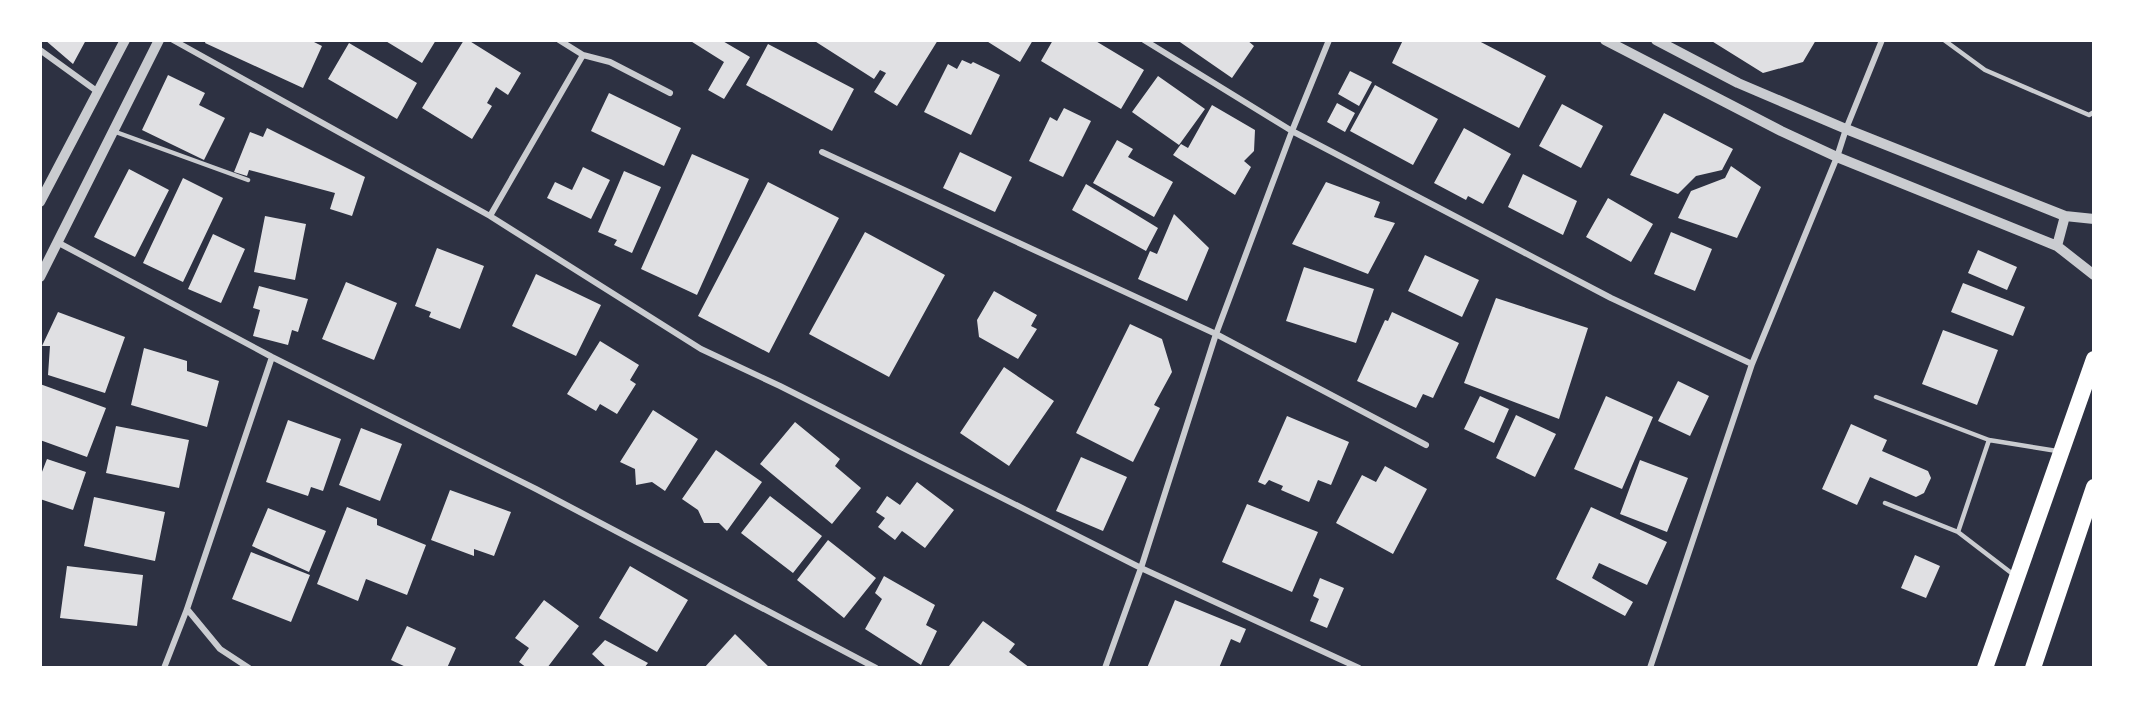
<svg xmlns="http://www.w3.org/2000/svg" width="2134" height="708" viewBox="0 0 2134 708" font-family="Manrope,sans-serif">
	<rect width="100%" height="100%" fill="#2d3142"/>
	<path fill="#e0e0e3" d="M45,40H86L73,64Z
		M206,40H310L322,46L303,88L205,43Z
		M384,40H436L422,63Z
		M464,40H468L521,73L508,95L496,87L487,103L492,106L472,139L422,108Z
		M689,40H721L750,57L724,99L708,90L724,62Z
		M813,40H938L897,106L874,92L886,73L880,70L874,79Z
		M985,40H1033L1020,62Z
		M1053,40H1094L1144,70L1121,109L1041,61Z
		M1177,40H1247L1254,46L1232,78Z
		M1403,40H1477L1546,76L1519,128L1392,63Z
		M1710,40H1816L1803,62L1763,73Z
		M349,43L417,83L397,119L328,79Z
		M768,44L854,89L832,131L746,85Z
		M962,60L971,64L973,62L1000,75L971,135L924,112L948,64L957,69Z
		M1350,71L1372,82L1359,106L1338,94Z
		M168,75L205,93L199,105L225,118L204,160L142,130Z
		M1158,76L1205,109L1179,145L1132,112Z
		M1375,85L1438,119L1413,165L1350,131Z
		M609,93L681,128L664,166L591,131Z
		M1337,103L1355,113L1345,132L1327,122Z
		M1562,104L1603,126L1581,168L1539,146Z
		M1212,105L1255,130L1254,151L1244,161L1251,167L1235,195L1173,155L1181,144L1188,148Z
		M1064,108L1091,121L1063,177L1029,161L1050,117L1057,121Z
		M1664,113L1733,149L1722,170L1696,176L1678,194L1630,175Z
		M267,128L365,177L352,216L330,209L335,193L249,170L247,176L234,172L250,132L263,137Z
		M1464,128L1511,154L1483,204L1468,196L1466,200L1434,183Z
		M1117,140L1133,149L1128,157L1173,182L1154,217L1093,183Z
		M960,152L1012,177L995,212L943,188Z
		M692,154L749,179L697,295L641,269Z
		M1731,166L1761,187L1737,238L1678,218L1691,191L1725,178Z
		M583,167L610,180L591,219L547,198L555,182L572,190Z
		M129,169L169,190L135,257L94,237Z
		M624,171L661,187L632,253L614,245L617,240L598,232Z
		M1523,174L1577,201L1563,235L1508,207Z
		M183,178L223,198L183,282L143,263Z
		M768,182L839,218L769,353L698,316Z
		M1326,182L1380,202L1374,217L1395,223L1368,274L1292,244Z
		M1086,184L1158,228L1146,251L1072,210Z
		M1608,198L1653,224L1631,262L1586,237Z
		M1174,214L1209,248L1187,301L1138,279L1150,251L1157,254Z
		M265,216L306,224L295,280L254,272Z
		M865,232L945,275L889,377L809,334Z
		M1671,232L1712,249L1695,291L1654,274Z
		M213,234L245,249L221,303L188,289Z
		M437,248L484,266L460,329L429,317L431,312L415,306Z
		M1978,250L2017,267L2007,290L1968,273Z
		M1425,255L1479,280L1462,317L1408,291Z
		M1304,267L1374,289L1356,343L1286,321Z
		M536,274L601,305L576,356L512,326Z
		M346,282L397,303L374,360L322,339Z
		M1963,283L2025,307L2013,336L1951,312Z
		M259,286L308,299L298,332L292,330L288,345L253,336L260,310L253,308Z
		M994,291L1037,315L1031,326L1037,329L1018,359L979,337L977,320Z
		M1496,298L1588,328L1559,419L1464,383Z
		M58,312L125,337L105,393L48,375L50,346H42Z
		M1392,312L1459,343L1433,398L1423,394L1416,408L1357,381L1385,320L1388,321Z
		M1130,324L1162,339L1172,372L1154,405L1160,408L1133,462L1076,433Z
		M1943,330L1998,350L1977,405L1922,384Z
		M600,341L639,365L630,380L636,384L617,414L600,404L596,411L567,394Z
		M144,348L187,361V371L219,381L207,427L131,405Z
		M1004,367L1054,401L1009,466L960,433Z
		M1678,381L1709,396L1690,436L1658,421Z
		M40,384L106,408L87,457L40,440Z
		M1480,396L1509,409L1494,443L1464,429Z
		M1606,396L1653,417L1622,489L1574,469Z
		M653,410L698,439L665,491L652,482L636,485L635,469L620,462Z
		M1516,415L1556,434L1535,477L1496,458Z
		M1287,416L1349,442L1331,485L1318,480L1309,502L1281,490L1283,486L1269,480L1265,485L1258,482Z
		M288,420L341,439L323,491L311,487L308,496L266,482Z
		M795,422L840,459L835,466L861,488L832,524L760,464Z
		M1851,424L1887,440L1882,451L1928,471L1931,478L1924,493L1916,497L1870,477L1857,505L1822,489Z
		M116,426L189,440L179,488L106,473Z
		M361,428L402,444L380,501L339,485Z
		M716,450L762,482L727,531L719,523H704L698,510L682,499Z
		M1081,457L1127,477L1103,531L1056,511Z
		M47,459L86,472L73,510L40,499V477Z
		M1640,460L1688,478L1667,532L1620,514Z
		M1385,466L1427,489L1393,554L1336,523L1362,475L1376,482Z
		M917,482L954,510L925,548L902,531L895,540L878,527L885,518L876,512L887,496L900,505Z
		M450,490L511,512L494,556L474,549V556L431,540Z
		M770,496L822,536L793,573L741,533Z
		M94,497L165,512L155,561L84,546Z
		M1247,504L1318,532L1292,592L1222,562Z
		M347,507L377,519V525L426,545L407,595L366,579L358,601L317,584Z
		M1591,507L1667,542L1647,585L1599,563L1592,578L1633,602L1625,616L1556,579Z
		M268,508L326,531L309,572L252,546Z
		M828,540L876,578L844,618L797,580Z
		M251,552L310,575L291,622L232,599Z
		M1915,555L1940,566L1926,598L1901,588Z
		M67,566L143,575L137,626L60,618Z
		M630,566L688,600L657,652L599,618Z
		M884,576L935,605L926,625L937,631L921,665L865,629L882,599L875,593Z
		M1320,578L1344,588L1327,628L1310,621L1319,599L1313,596Z
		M544,600L579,626L547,668H527L519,662L529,648L515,638Z
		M1175,600L1246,629L1240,643L1231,639L1219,668H1147Z
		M983,621L1015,644L1009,652L1030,668L949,666Z
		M407,626L456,648L447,668H408L391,660Z
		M735,634L770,668H704Z
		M605,640L648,663L644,668H607L592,654Z"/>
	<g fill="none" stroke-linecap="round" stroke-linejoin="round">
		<path stroke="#caccd0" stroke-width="4.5" d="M1944,40L1985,70L2089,115L2094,112
			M113,131L248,180
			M1876,397L1989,440L2057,451
			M1989,440L1958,532L2014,575
			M1885,503L1958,532"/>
		<path stroke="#caccd0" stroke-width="6" d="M173,40L490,216L701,349L780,386L1141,568L1359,668
			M559,40L583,55L610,62L670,93
			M1144,40L1292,131L1611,298L1752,364
			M40,50L98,92
			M822,152L1216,334L1426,445
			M490,216L583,55
			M57,242L272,357L536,489L876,668
			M187,609L220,649L249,668
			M164,668L187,609L272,357
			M1105,668L1141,568L1216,334L1292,131L1329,40
			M1650,668L1752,364L1837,157L1846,129L1882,40"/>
		<path stroke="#caccd0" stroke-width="10" d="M1605,40L1781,131L1837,157L2057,246L2094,275
			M1656,40L1738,83L1846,129L2065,216L2094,219
			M40,202L125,40
			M2057,246L2065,216
			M40,277L159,40"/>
		<path stroke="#fff" stroke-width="16" d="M1985,668L2094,359
			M2033,668L2094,487"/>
	</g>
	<rect width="2134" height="708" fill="none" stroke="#ffffff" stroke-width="84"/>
</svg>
